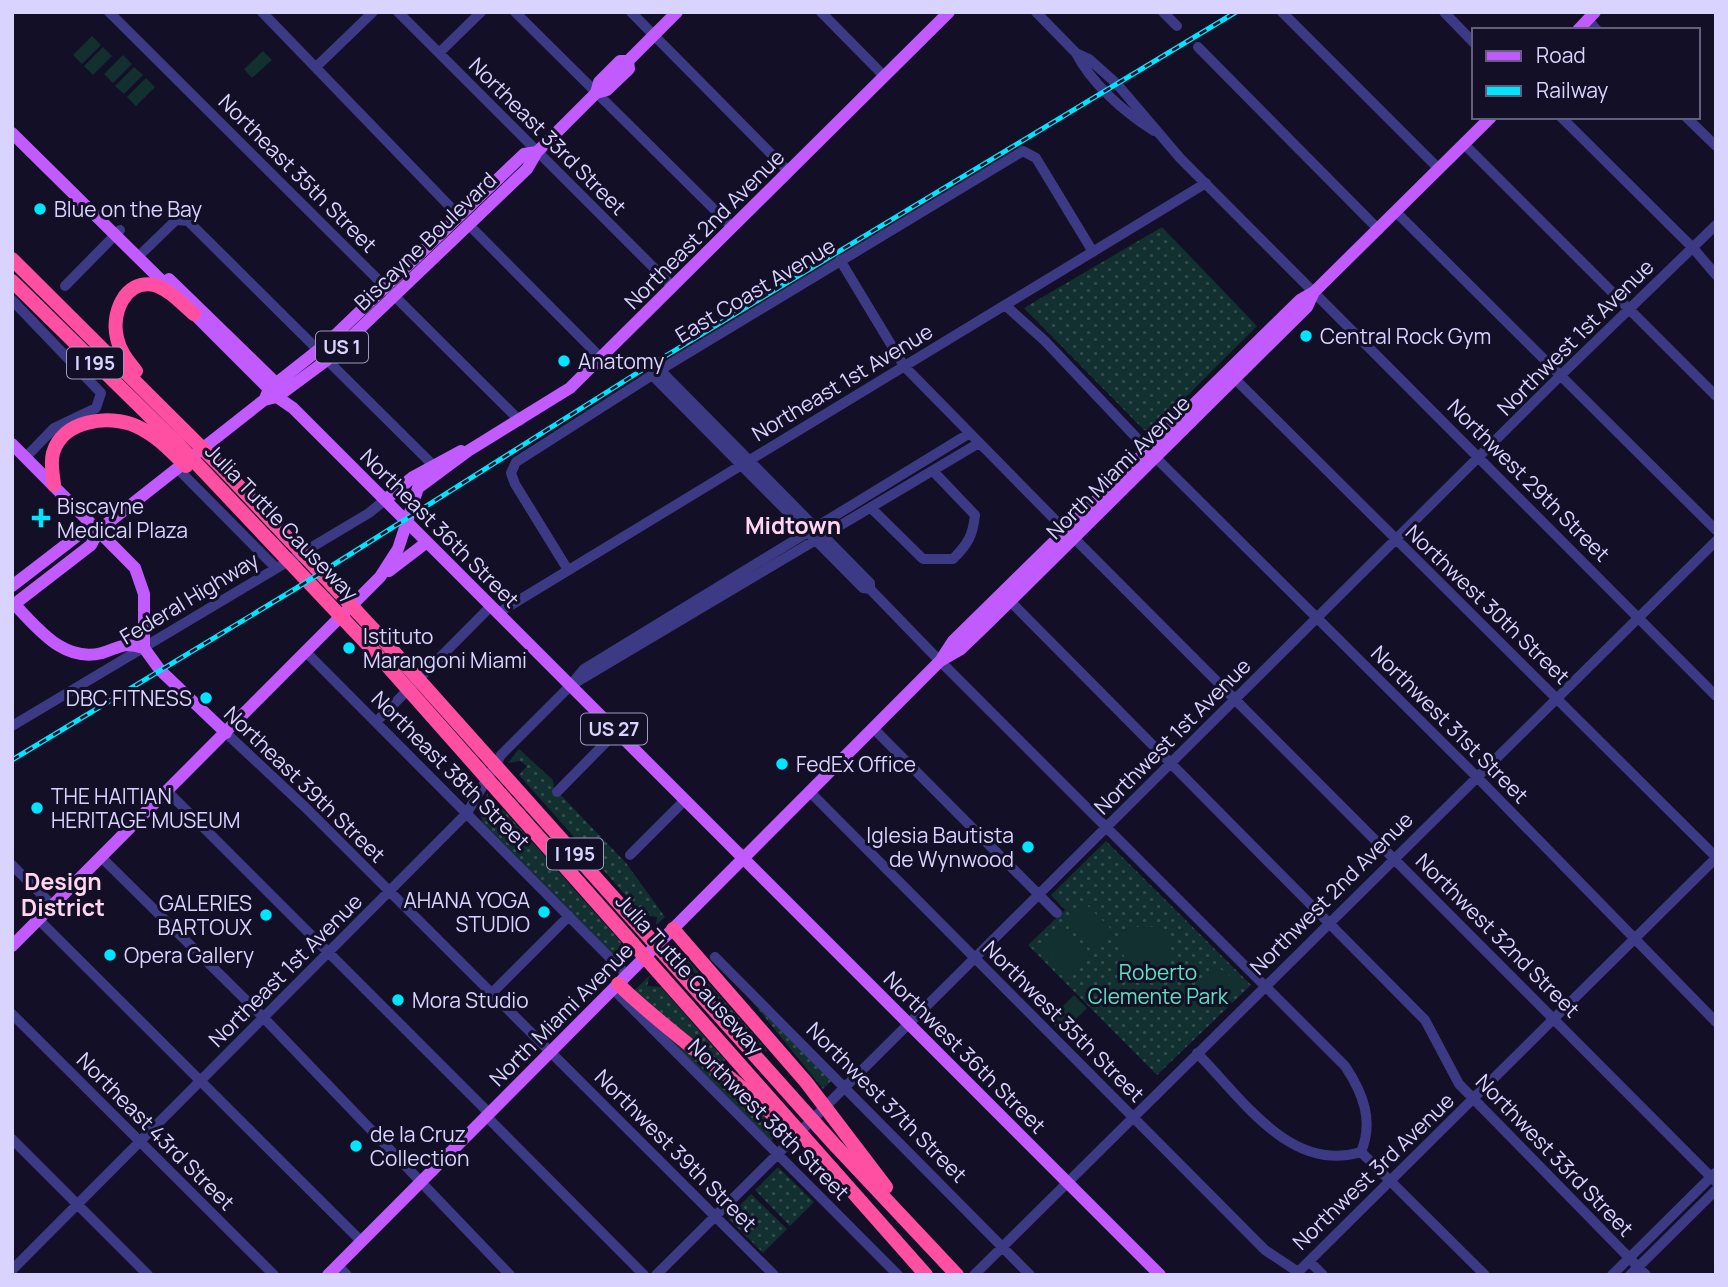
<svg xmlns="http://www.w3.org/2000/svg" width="1728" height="1287" viewBox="0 0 1728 1287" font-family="Manrope,sans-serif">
	<defs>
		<pattern id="grass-dots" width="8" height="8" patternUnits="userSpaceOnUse" patternTransform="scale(1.75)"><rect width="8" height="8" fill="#12302f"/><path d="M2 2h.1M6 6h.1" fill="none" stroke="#344d4e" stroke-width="1.8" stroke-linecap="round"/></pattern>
	</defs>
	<rect width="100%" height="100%" fill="#130f26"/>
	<path fill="url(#grass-dots)" d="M1162,227L1257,326L1152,431L1144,430L1024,308Z
		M519,749L553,780L554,788L626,863L665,917L656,925L657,917L643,915L519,775L527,766L520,761L508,763Z
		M488,793L487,813L491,817L500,806L621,942V954L629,953L623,958L613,954L482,822L480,809Z
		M1106,841L1251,985L1157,1075L1028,945L1065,910L1051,895Z
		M688,960L767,1050L766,1052L685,962Z
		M650,975L647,986L661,987L725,1060L722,1067L634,991Z
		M741,988L822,1072L827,1073L832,1080L823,1089Z
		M662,1032L724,1080L770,1120L771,1132L781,1131L770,1142Z
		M778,1167L814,1202L790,1226L755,1190Z
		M751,1194L787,1229L763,1253L728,1218Z"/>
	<path fill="#12302f" d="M92,36L101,45L82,64L73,55Z
		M103,47L112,56L93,75L84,66Z
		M263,51L272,60L252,78L244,69Z
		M123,55L132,64L113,83L104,74Z
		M134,67L143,75L124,94L115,86Z
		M146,78L155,87L136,106L127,97Z
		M1086,904L1098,916L1078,936L1066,924Z
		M1100,918L1113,931L1092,951L1080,938Z
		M1063,927L1075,939L1055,959L1043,947Z
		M1135,927H1154L1170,943L1166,961L1152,971C1133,969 1123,961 1119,942Z
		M1077,941L1090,954L1069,974L1057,961Z
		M1219,968L1239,983L1222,1004L1210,997L1205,983L1209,974Z
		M1074,995L1087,1008L1062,1033L1049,1020Z"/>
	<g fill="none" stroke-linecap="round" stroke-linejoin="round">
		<path stroke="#3d3a85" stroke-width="10" d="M109,12L520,421
			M262,12L460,217
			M398,12L672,286
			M515,12L732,227
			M631,12L788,171
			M821,12L884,76
			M1036,12L1076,53L1089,59L1117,84L1180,158L1716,696
			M1163,12L1177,26
			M1282,12L1439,169
			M1444,12L1474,43
			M1588,20L1597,30
			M1198,47L1379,230
			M439,53L481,12
			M1076,53C1091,83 1125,113 1154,131
			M316,67L373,12
			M1561,117L1693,248L1716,275
			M1686,117L1716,146
			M1464,144L1716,396
			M1396,212L1716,530
			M470,226L601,358
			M143,252L176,220L188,221L318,350
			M840,260L904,366L1065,530
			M65,286L120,230
			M12,300L101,393L96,408L54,428L26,457
			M1005,305L1045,341L1147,449
			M327,360L433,465
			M660,370L870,583V589L931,652L1345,1066C1363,1093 1374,1121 1361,1152
			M652,375L863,588L870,589
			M1234,378L1716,857
			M1155,457L1476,776L1716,1022
			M177,468L276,568
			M871,508L923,559H953C968,544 973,535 975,515L933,471
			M1074,538L1716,1182
			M568,570L515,484L511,473L516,462L660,370L1023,151L1036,158L1093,252
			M1010,601L1425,1020L1459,1084L1646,1275
			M498,613L1206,183
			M306,652L627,975
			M570,686L584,669L970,433
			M376,722L491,606
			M12,726L369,513L385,500
			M873,728L1057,913
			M226,733L305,807L774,1275
			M167,791L489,1113
			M809,791L1265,1250L1298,1272
			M557,792L616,732
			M630,855L685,800
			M101,857L262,1016L510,1275
			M12,865L53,906
			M39,920L361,1241
			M715,957L1030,1275
			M613,989L898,1275
			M492,993L569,916
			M12,1014L274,1275
			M1197,1053C1241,1097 1290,1174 1361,1152
			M486,1116L644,1275
			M12,1139L148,1275
			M1361,1152L1485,1275
			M1309,1261L1323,1275
			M337,1265L347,1275
			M12,1270L467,813L501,755L570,686L979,443
			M656,1275L1560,376L1716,225
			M974,1275L1716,541
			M1295,1275L1716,858
			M1612,1275L1715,1173
			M1630,1275L1716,1190"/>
		<path stroke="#c25bff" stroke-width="12" d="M1578,30L1595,12
			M596,93L607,90L629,69L628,61L677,12
			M12,133L171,290
			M169,279L281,388
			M188,308L277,397L293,408L1160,1275
			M266,396L269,389L326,344L524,154L537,152
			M12,444L135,568L144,594V648
			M385,500L413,477L461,451
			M389,571L427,542
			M12,586L81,533L99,530
			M14,604C38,628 63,663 102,653C121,647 122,642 144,648L160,670L226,733
			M12,606L91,545L99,530L264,400L277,397L327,360L527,169L537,152L596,93L599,82L620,61H628
			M942,658L953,641L1300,300L1314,292L1491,117
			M12,946L380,577L398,549L418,488L468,451L570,388L949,12
			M328,1275L940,661L961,649L989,622L1307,307L1314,292"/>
		<path stroke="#ff4fa3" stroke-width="14" d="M12,259L220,466L377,633L833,1143L957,1275
			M12,281L178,444L383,661L926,1275
			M136,371C128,361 120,352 117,338C111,315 124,279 154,285C169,289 182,304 194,314
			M54,485C53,475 50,463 53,453C62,420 109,414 136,426C156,435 170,450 186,466
			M673,929L806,1082L886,1187
			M618,984C672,1036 734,1076 787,1128"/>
		<defs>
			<path id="rail" d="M12,760L295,589L634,375L1236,12"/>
		</defs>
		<use href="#rail" stroke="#00e5ff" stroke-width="5"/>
		<use href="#rail" stroke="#130f26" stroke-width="2.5" stroke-dasharray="8" stroke-linecap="butt"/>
	</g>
	<g fill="#00e5ff" stroke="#130f26" stroke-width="2.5">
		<circle cx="40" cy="209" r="7"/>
		<circle cx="1306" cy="336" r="7"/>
		<circle cx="564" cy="361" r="7"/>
		<path d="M37.5 507.5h7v7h7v7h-7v7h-7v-7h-7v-7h7z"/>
		<circle cx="349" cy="648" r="7"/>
		<circle cx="206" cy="698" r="7"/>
		<circle cx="782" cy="764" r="7"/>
		<circle cx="37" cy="808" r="7"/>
		<circle cx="1028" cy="847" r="7"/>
		<circle cx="544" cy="912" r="7"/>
		<circle cx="266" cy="915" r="7"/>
		<circle cx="110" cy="955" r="7"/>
		<circle cx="398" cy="1000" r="7"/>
		<circle cx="356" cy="1146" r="7"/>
	</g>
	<g text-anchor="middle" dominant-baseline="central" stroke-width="6" stroke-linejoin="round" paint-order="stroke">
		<g fill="#130f26" stroke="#9e99be" stroke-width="2">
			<rect x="316" y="331.5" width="52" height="31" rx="5"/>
			<rect x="67" y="347.5" width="56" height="31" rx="5"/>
			<rect x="581" y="713.5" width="66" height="31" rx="5"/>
			<rect x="547" y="838.5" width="56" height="31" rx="5"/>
		</g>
		<g font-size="19" font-weight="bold" fill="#d9d4ff">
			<text x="342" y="347">US 1</text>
			<text x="95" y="363">I 195</text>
			<text x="614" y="729">US 27</text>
			<text x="575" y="854">I 195</text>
		</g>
		<g font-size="21" fill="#d9d4ff" stroke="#130f26">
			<text transform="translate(548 136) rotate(45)">Northeast 33rd Street</text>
			<text transform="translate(298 173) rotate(45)">Northeast 35th Street</text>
			<text transform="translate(704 229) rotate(-45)">Northeast 2nd Avenue</text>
			<text transform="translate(425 241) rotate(-44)">Biscayne Boulevard</text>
			<text transform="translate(755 290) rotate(-31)">East Coast Avenue</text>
			<text transform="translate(1575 337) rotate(-45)">Northwest 1st Avenue</text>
			<text transform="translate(842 382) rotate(-31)">Northeast 1st Avenue</text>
			<text transform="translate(1118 467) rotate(-45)">North Miami Avenue</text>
			<text transform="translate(1529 480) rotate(45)">Northwest 29th Street</text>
			<text transform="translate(282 522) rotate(46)">Julia Tuttle Causeway</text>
			<text transform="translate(440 528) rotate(45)">Northeast 36th Street</text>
			<text transform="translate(189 598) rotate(-31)">Federal Highway</text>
			<text transform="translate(1488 604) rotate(44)">Northwest 30th Street</text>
			<text transform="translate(1450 724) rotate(45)">Northwest 31st Street</text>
			<text transform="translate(1172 736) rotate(-45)">Northwest 1st Avenue</text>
			<text transform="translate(451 770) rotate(45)">Northeast 38th Street</text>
			<text transform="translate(305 784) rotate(44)">Northeast 39th Street</text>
			<text transform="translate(1331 893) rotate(-45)">Northwest 2nd Avenue</text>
			<text transform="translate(1498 935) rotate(45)">Northwest 32nd Street</text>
			<text transform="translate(285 970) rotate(-45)">Northeast 1st Avenue</text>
			<text transform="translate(690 974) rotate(48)">Julia Tuttle Causeway</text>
			<text transform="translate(561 1014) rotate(-45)">North Miami Avenue</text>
			<text transform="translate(1064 1021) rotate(45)">Northwest 35th Street</text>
			<text transform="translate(965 1052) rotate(45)">Northwest 36th Street</text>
			<text transform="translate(887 1102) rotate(45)">Northwest 37th Street</text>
			<text transform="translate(769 1119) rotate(45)">Northwest 38th Street</text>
			<text transform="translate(156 1131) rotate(45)">Northeast 43rd Street</text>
			<text transform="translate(676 1150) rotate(45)">Northwest 39th Street</text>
			<text transform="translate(1555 1155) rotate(46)">Northwest 33rd Street</text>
			<text transform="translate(1373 1171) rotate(-44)">Northwest 3rd Avenue</text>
		</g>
		<g font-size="21" fill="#d9d4ff" stroke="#130f26" text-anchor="start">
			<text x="54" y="209">Blue on the Bay</text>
			<text x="1320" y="336">Central Rock Gym</text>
			<text x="578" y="361">Anatomy</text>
			<text x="57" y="506">Biscayne<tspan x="57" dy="24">Medical Plaza</tspan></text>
			<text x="363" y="636">Istituto<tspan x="363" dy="24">Marangoni Miami</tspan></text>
			<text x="192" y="698" text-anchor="end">DBC FITNESS</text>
			<text x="796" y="764">FedEx Office</text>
			<text x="51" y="796">THE HAITIAN<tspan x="51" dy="24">HERITAGE MUSEUM</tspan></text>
			<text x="1014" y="835" text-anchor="end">Iglesia Bautista<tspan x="1014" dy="24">de Wynwood</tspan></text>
			<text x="530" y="900" text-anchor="end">AHANA YOGA<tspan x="530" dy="24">STUDIO</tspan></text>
			<text x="252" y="903" text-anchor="end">GALERIES<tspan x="252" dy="24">BARTOUX</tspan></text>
			<text x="124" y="955">Opera Gallery</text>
			<text x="412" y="1000">Mora Studio</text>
			<text x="370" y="1134">de la Cruz<tspan x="370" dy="24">Collection</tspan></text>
		</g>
		<g font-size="21" fill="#5fe0c0" stroke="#130f26">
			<text x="1158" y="972">Roberto<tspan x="1158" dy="24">Clemente Park</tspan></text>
		</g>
		<g font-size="23" font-weight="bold" fill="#ffd6f0" stroke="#130f26">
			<text x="793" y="525">Midtown</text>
			<text x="63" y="881">Design<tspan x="63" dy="26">District</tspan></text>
		</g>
	</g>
	<rect width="1728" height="1287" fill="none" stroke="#d9d4ff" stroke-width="28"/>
	<rect x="1472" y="28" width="228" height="91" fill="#130f26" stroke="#625e7d" stroke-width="2"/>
	<rect x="1486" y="51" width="35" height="10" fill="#c25bff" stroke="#625e7d" stroke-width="2"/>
	<text x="1536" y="63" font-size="21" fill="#d9d4ff">Road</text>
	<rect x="1486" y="86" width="35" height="10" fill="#00e5ff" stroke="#625e7d" stroke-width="2"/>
	<text x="1536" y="98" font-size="21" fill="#d9d4ff">Railway</text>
</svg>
